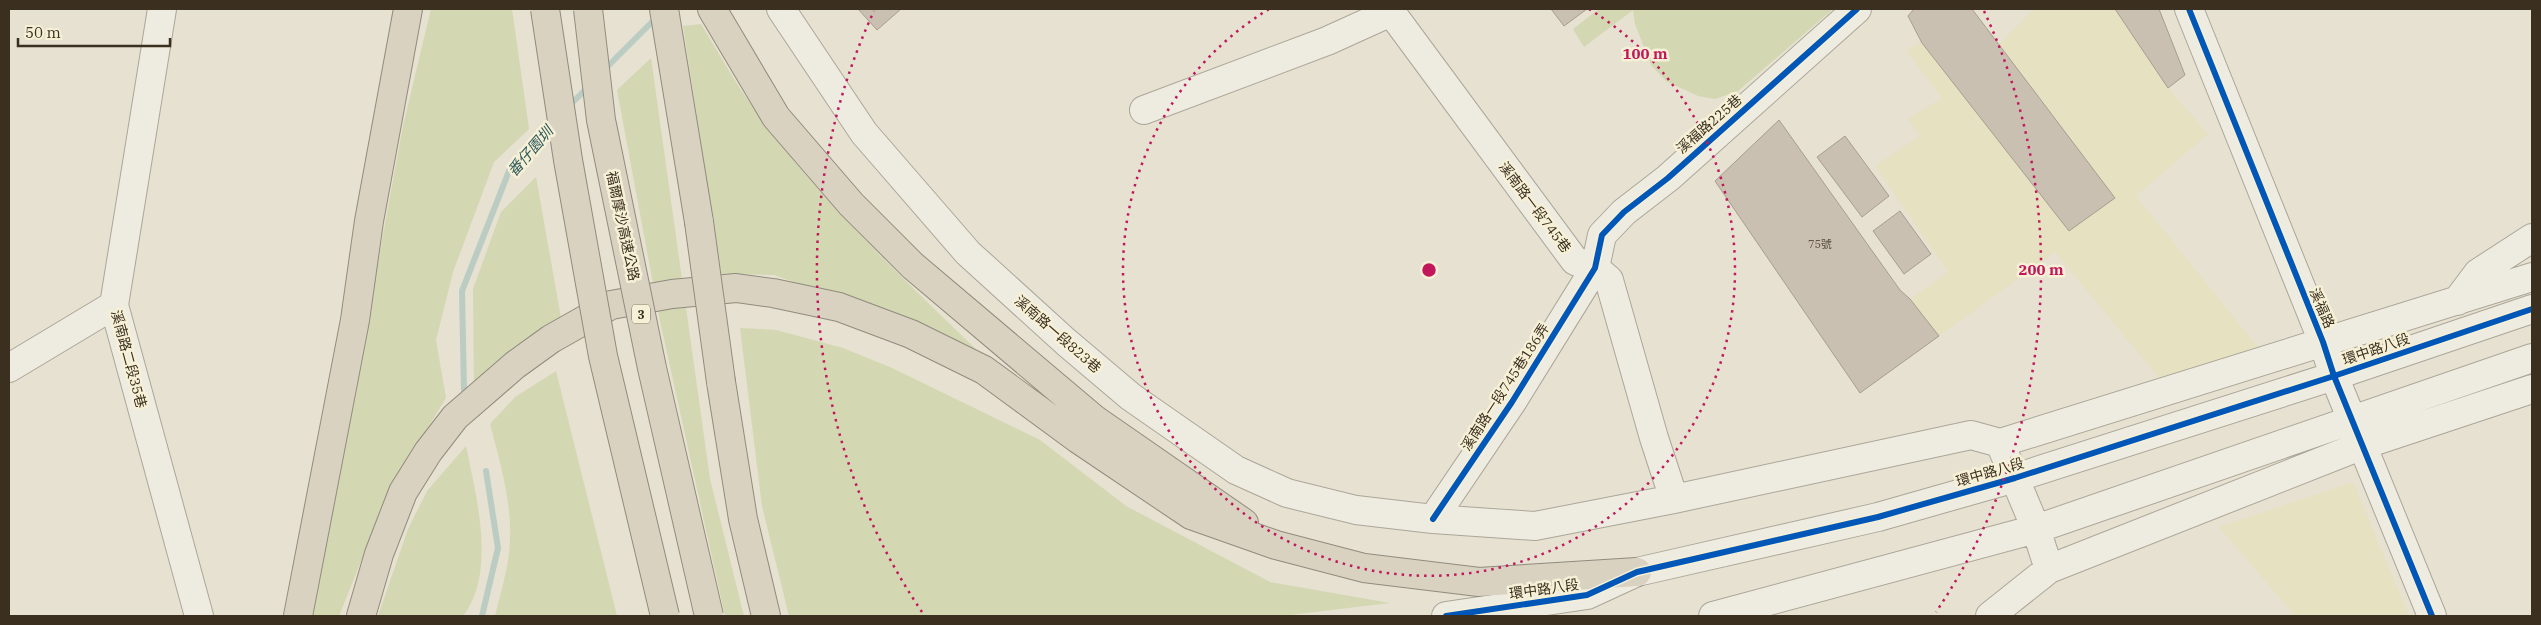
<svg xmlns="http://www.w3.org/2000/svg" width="2541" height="625" viewBox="0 0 2541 625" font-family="'IBM Plex Serif','Noto Sans TC',serif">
	<rect width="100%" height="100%" fill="#e6e1d0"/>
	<path fill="#e5e1c1" d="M2031,9H2115L2168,88L2208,134L2136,196L2260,350L2165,385L2055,252L1939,336L1910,299L1948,272L1875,166L1920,136L1908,119L1942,98L1906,50L1922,43L2069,231L2115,198L1999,45L2032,11Z
		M2353,482L2409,616H2295L2219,527Z"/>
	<path fill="#d3d7b2" d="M431,9H512L529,129L494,162L453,272L436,340L446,398L390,489L339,616H313L403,126Z
		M1599,9H1833L1738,91L1715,99L1698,96L1666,81L1651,65L1635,24L1633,10L1584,47L1573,29Z
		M701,24C720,55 738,88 760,117C824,204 902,278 980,353L933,334L856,299L808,287L774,275L721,274L683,26Z
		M651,58L710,479L744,616H725L660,321L617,90Z
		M536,177L561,318L519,347L474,385L473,289L501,212Z
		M740,328L776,330L843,348L892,368L1040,440L1126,506L1270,582L1390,603L1281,616H789L762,506Z
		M556,371L617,616H495C501,592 509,566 510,541C512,502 500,462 490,424L515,397Z
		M466,446C476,496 497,572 463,616H378L408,529L427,491Z"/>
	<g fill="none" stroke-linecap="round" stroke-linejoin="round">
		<path stroke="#bbccc3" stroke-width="6" d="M603,71L658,16
			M568,107L589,86
			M464,391L462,291L509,171L555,122
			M482,616L498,548L486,471"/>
	</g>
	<path fill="#cac0b1" stroke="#a79d8f" d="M858,9H901L877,30Z
		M1551,9H1587L1564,26Z
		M1914,9H1972L2115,198L2069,231L1922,43L1908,16Z
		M2115,9H2159L2185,75L2168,88Z
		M1779,120L1900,290L1910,299L1939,336L1860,393L1715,181Z
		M1845,136L1889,196L1862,217L1817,157Z
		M1900,211L1931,254L1904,274L1873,231Z"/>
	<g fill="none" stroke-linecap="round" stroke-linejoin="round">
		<defs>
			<path id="minor" d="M162,9L114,305L199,616
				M781,9L864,133L968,253L1066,342L1131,397L1236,470L1287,493L1356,510L1433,519L1535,526L1674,499L1971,435L2000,443L2036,529L2049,569
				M1391,9V12L1575,261L1595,268L1609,280L1654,438L1674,499
				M2189,9L2323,342L2334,376L2432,616
				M1144,110L1327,41L1391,12
				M2457,301L2478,273L2532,238
				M9,368L114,305
				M2000,443L2532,277
				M1433,519L1512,402L1595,268L1602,235L1624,212L1668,178L1857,9
				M1446,616L1587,595L1637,572L1878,517L2015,478L2334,376L2532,309
				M1713,616L2036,529L2532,358
				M1990,616L2049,569L2363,445L2532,389"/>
			<path id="highway" d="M664,9L699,222
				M712,9L776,117L851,204L913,266L1094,419L1244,523
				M721,382L743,519L766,616
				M298,616L355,320L369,221L408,9
				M361,616L379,554L403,492L428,452L455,417L515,365L551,339L611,305L672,294L736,288L773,293L839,307L911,334L984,370L1078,439L1191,515L1276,545L1364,568L1479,582L1637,572"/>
		</defs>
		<use href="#minor" stroke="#aca698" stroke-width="30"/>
		<use href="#highway" stroke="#918b7f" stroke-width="30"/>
		<use href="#minor" stroke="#eeebe1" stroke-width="28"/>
		<use href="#highway" stroke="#d9d2c0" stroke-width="28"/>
		<defs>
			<path id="highway-bridge" d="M545,9L568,160L603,356L665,616
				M588,9L601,120L652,368L709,616
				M699,222L721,382"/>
		</defs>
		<use href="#highway-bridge" stroke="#918b7f" stroke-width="30" stroke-linecap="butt"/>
		<use href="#highway-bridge" stroke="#d9d2c0" stroke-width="28"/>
		<defs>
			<path id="cycleway" d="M2189,9L2323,342L2334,376L2432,616
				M1433,519L1512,402L1595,268L1602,235L1624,212L1668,178L1857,9
				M1446,616L1587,595L1637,572L1878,517L2015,478L2334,376L2532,309"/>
		</defs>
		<use href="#cycleway" stroke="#f6f0d6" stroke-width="9"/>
		<use href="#cycleway" stroke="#0057b8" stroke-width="6"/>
	</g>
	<g fill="none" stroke="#c2185b" stroke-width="2.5" stroke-dasharray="2.5 5">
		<path d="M1589 9A306 306 0 1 1 1269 9"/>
		<path d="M922 612A612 612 0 0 1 874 11M1984 11A612 612 0 0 1 1936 612"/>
	</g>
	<g text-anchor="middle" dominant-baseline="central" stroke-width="5" stroke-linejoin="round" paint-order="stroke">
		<g font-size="11" fill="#5f5344">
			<text x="1820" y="244">75號</text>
		</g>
		<rect fill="#f6f0d6" stroke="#736956" stroke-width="1" x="632" y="304.5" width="18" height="19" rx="4"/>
		<g font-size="12" font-weight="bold" fill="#3b2f1f">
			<text x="641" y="314">3</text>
		</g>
		<g font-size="14" fill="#3b2f1f" stroke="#f6f0d6">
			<text transform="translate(1709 124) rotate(-41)">溪福路225巷</text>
			<text transform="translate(1535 207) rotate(53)">溪南路一段745巷</text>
			<text transform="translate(623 226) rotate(78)">福爾摩沙高速公路</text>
			<text transform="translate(2322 308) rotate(67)">溪福路</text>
			<text transform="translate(1058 334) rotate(41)">溪南路一段823巷</text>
			<text transform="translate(2376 349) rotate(-19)">環中路八段</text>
			<text transform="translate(129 359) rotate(75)">溪南路二段35巷</text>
			<text transform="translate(1505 387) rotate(-57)">溪南路一段745巷186弄</text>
			<text transform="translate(1990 472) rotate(-16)">環中路八段</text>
			<text transform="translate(1544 589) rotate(-8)">環中路八段</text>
		</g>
		<g font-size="15" font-style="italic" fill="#2f5a5b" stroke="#f6f0d6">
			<text transform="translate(530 151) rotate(-49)">番仔園圳</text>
		</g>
	</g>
	<circle cx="1429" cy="270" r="8" fill="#c2185b" stroke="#f6f0d6" stroke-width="2.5"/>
	<g font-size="15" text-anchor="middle" font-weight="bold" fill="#c2185b" stroke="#f6f0d6" stroke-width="5" stroke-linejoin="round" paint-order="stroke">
		<text x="1645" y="59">100 m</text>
		<text x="2041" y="275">200 m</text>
	</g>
	<rect width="2541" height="625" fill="none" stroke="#3b2f1f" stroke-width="20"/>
	<path d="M18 38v8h152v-8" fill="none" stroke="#3b2f1f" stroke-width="2.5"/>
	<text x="25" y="38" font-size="15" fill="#3b2f1f" stroke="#f6f0d6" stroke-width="4" paint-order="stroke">50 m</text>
</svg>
